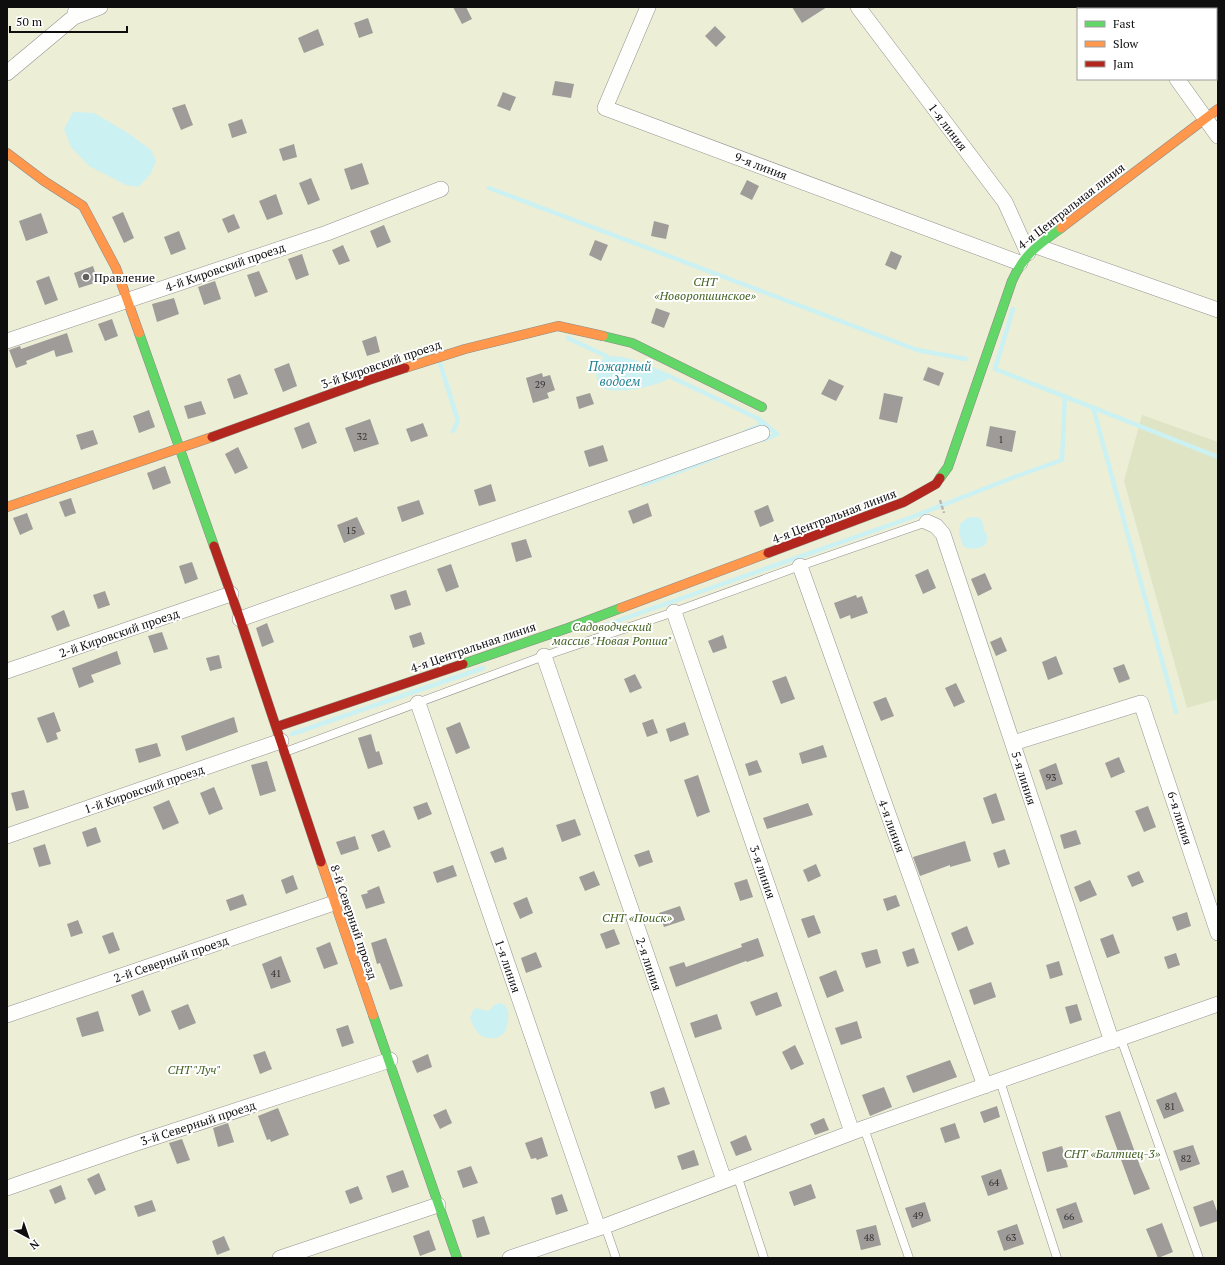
<svg xmlns="http://www.w3.org/2000/svg" width="1225" height="1265" viewBox="0 0 1225 1265" font-family="'PT Serif',serif">
	<rect width="100%" height="100%" fill="#fbf7f4"/>
	<path fill="#eceed5" fill-rule="evenodd" d="M7,7H1218V1258H7ZM1078,9H1216V79H1078Z"/>
	<path fill="#dfe5c4" d="M1142,415L1218,442V699L1187,708L1124,481Z"/>
	<path fill="#ccf1f3" d="M73,112L94,113L128,133L151,150L156,161L151,173L139,187L126,185L89,166L71,147L64,129Z
		M606,356C628,355 647,364 667,373L668,379C657,386 617,395 604,388C600,385 598,382 597,378C594,368 599,363 606,356Z
		M975,517C983,518 983,523 984,530C985,532 987,534 987,536C988,540 986,544 984,546C976,549 971,550 963,546L959,533L960,524L967,518Z
		M500,1003L506,1006C509,1013 509,1016 507,1024C506,1026 507,1028 506,1030C504,1034 500,1037 496,1038C481,1041 474,1030 470,1017L475,1008L489,1011L494,1005Z"/>
	<g fill="none" stroke-linecap="round" stroke-linejoin="round">
		<path stroke="#ccf1f3" stroke-width="4.5" d="M489,188L917,350L966,359
			M1013,309L995,369L1218,457
			M568,338L606,356
			M440,363L458,421L453,431
			M667,375L759,419L777,434L763,440
			M1093,407L1176,712
			M746,431L760,426L759,419
			M643,485L717,457
			M600,627L907,519L1017,476L1062,460L1065,396
			M292,734L483,668"/>
	</g>
	<path fill="#9e9b99" d="M453,7H466L472,19L462,24Z
		M792,7H827L802,23Z
		M368,18L373,33L359,38L354,23Z
		M715,26L726,37L716,47L705,36Z
		M318,29L324,45L304,53L298,38Z
		M555,81L574,84L571,98L552,95Z
		M503,92L516,97L510,111L497,106Z
		M185,104L193,125L181,130L172,108Z
		M242,119L247,133L232,138L228,124Z
		M294,144L297,157L283,161L279,149Z
		M362,163L369,184L351,190L344,169Z
		M311,178L320,200L308,205L299,183Z
		M747,180L759,186L752,200L740,194Z
		M276,194L283,214L267,220L259,201Z
		M123,212L134,238L124,243L112,217Z
		M41,213L48,233L26,241L19,221Z
		M234,214L240,228L228,233L222,219Z
		M654,221L669,225L666,239L651,236Z
		M384,225L391,242L377,248L370,231Z
		M179,231L186,249L171,255L164,237Z
		M595,240L608,245L601,261L589,255Z
		M343,245L350,261L339,265L332,250Z
		M891,251L902,256L896,270L885,265Z
		M302,254L309,275L296,280L288,259Z
		M93,266L98,282L79,288L74,273Z
		M259,271L268,292L255,297L247,275Z
		M49,276L58,300L45,305L36,281Z
		M215,281L221,299L204,305L198,287Z
		M174,298L179,314L157,322L152,304Z
		M656,308L670,313L664,328L651,323Z
		M112,319L118,336L105,341L98,324Z
		M67,333L73,352L56,357L54,350L26,361L27,364L16,368L9,350L20,346L21,349Z
		M376,336L380,352L367,356L362,341Z
		M289,363L297,386L283,392L274,369Z
		M928,367L944,373L939,386L923,380Z
		M542,373L543,377L550,375L555,390L547,393L549,398L533,403L526,378Z
		M240,374L248,394L234,399L227,379Z
		M829,379L844,386L836,401L821,394Z
		M590,393L594,404L579,409L576,397Z
		M884,393L903,397L897,423L879,419Z
		M201,401L206,414L188,419L184,406Z
		M149,410L155,427L139,433L133,416Z
		M370,419L379,444L354,452L345,428Z
		M309,422L317,443L302,449L294,428Z
		M423,423L428,436L411,442L406,429Z
		M990,426L1016,431L1012,452L986,446Z
		M93,430L98,444L81,450L76,435Z
		M603,445L608,461L589,467L584,451Z
		M238,447L248,468L235,474L225,454Z
		M165,466L171,483L153,490L147,473Z
		M491,484L496,501L479,506L474,490Z
		M71,498L76,513L65,517L59,502Z
		M419,500L424,514L402,522L397,507Z
		M648,503L652,516L633,524L628,511Z
		M768,505L774,521L760,527L754,511Z
		M27,513L33,529L20,535L13,518Z
		M357,517L365,534L344,543L337,525Z
		M526,539L532,557L516,562L511,543Z
		M192,562L198,579L185,584L179,566Z
		M451,564L459,587L446,592L437,569Z
		M928,569L936,588L923,594L915,575Z
		M985,573L992,589L978,596L971,579Z
		M406,590L411,605L395,610L390,595Z
		M105,591L110,605L98,609L93,595Z
		M856,595L857,598L862,596L868,613L851,619L850,615L840,619L834,603Z
		M64,610L70,626L57,631L51,616Z
		M267,623L274,642L262,647L256,628Z
		M162,632L168,649L154,653L148,636Z
		M421,632L425,644L413,648L409,636Z
		M723,635L727,648L713,653L708,641Z
		M1001,637L1007,651L996,656L990,642Z
		M117,651L121,664L91,675L94,682L79,688L72,668Z
		M219,655L222,668L210,671L206,658Z
		M1056,656L1063,674L1048,680L1042,662Z
		M1124,664L1130,679L1119,683L1113,668Z
		M635,674L642,688L630,693L624,679Z
		M786,676L795,699L781,704L772,681Z
		M956,683L965,702L954,707L945,688Z
		M886,697L894,716L881,721L873,702Z
		M54,712L61,731L56,733L58,739L47,743L37,718Z
		M234,717L238,732L186,751L181,736Z
		M653,719L658,733L647,737L642,723Z
		M460,722L470,748L456,754L446,728Z
		M685,722L689,735L670,742L666,729Z
		M371,734L376,752L379,751L383,764L368,769L358,738Z
		M157,743L161,756L139,763L135,749Z
		M823,745L827,757L802,764L799,753Z
		M1119,757L1125,772L1111,778L1105,763Z
		M757,760L762,772L749,776L745,764Z
		M267,761L276,791L260,796L251,765Z
		M1056,763L1063,784L1046,790L1039,770Z
		M698,775L710,812L697,817L684,780Z
		M214,787L223,809L209,815L200,793Z
		M24,790L29,808L16,811L11,793Z
		M996,793L1005,820L992,824L983,798Z
		M169,800L179,823L163,830L153,807Z
		M427,802L432,814L418,820L413,807Z
		M808,803L813,815L767,829L763,818Z
		M1148,806L1156,827L1144,832L1135,811Z
		M575,819L581,835L562,842L556,825Z
		M96,827L101,842L87,847L82,832Z
		M384,830L391,847L378,852L371,835Z
		M1076,830L1081,844L1064,849L1060,835Z
		M355,836L359,849L341,855L336,842Z
		M965,841L971,861L950,867V865L920,876L913,857Z
		M45,844L51,864L39,867L33,848Z
		M503,847L507,859L495,863L490,852Z
		M1005,849L1010,864L998,868L993,853Z
		M649,850L653,862L639,867L634,855Z
		M816,864L821,876L808,882L803,870Z
		M453,865L457,876L437,883L433,872Z
		M594,871L600,885L585,891L579,877Z
		M1139,871L1144,882L1132,887L1127,876Z
		M293,875L298,889L286,894L281,880Z
		M747,879L753,897L740,901L734,883Z
		M1090,880L1097,895L1080,902L1074,887Z
		M379,886L385,903L366,909L361,895L368,893L367,891Z
		M243,894L247,905L230,911L226,900Z
		M896,895L900,906L887,911L883,899Z
		M527,897L533,913L520,919L513,903Z
		M680,906L685,920L664,927L659,913Z
		M1187,912L1191,926L1177,931L1172,917Z
		M814,915L821,933L808,938L801,919Z
		M78,920L83,933L71,937L67,924Z
		M967,926L974,944L958,951L951,933Z
		M614,929L620,944L606,949L600,934Z
		M113,932L120,950L109,954L102,936Z
		M1113,934L1120,953L1107,958L1100,939Z
		M386,938L403,986L390,990L380,963L377,964L371,943Z
		M758,938L764,956L747,962L746,961L676,987L669,967L684,962L686,967L742,947L741,944Z
		M330,942L338,964L324,969L316,948Z
		M914,948L919,963L907,967L902,952Z
		M877,949L881,963L866,968L861,953Z
		M536,952L542,967L526,973L521,958Z
		M1176,953L1180,965L1168,969L1164,957Z
		M281,956L291,982L271,989L262,964Z
		M1059,961L1063,975L1050,979L1046,965Z
		M836,970L844,991L827,998L819,977Z
		M991,982L996,997L974,1005L969,990Z
		M143,990L151,1011L139,1016L131,995Z
		M777,992L782,1006L756,1016L750,1002Z
		M188,1004L196,1023L179,1030L171,1011Z
		M1077,1004L1082,1020L1070,1024L1065,1007Z
		M98,1011L104,1031L82,1037L76,1018Z
		M717,1014L722,1029L695,1038L690,1023Z
		M857,1021L862,1038L841,1045L835,1028Z
		M348,1025L354,1043L342,1047L336,1029Z
		M795,1045L804,1064L791,1070L782,1052Z
		M265,1051L272,1069L260,1074L253,1055Z
		M428,1054L432,1067L417,1073L412,1061Z
		M950,1060L957,1077L913,1093L906,1076Z
		M664,1087L670,1104L655,1109L650,1092Z
		M884,1087L892,1107L870,1116L862,1095Z
		M1176,1092L1184,1111L1164,1119L1156,1100Z
		M997,1106L1000,1117L984,1123L980,1112Z
		M278,1108L289,1135L271,1142L270,1139L267,1140L258,1116Z
		M446,1109L452,1123L440,1129L433,1115Z
		M1120,1111L1140,1166L1150,1189L1134,1195L1105,1116Z
		M824,1118L829,1130L815,1135L810,1124Z
		M228,1123L234,1142L218,1147L213,1128Z
		M955,1123L960,1138L945,1143L940,1128Z
		M746,1135L752,1150L736,1156L730,1142Z
		M542,1137L548,1156L537,1160L536,1158L531,1159L525,1143Z
		M182,1139L190,1160L177,1164L169,1143Z
		M1193,1145L1200,1164L1180,1171L1173,1151Z
		M1062,1146L1068,1167L1047,1172L1042,1152Z
		M694,1150L699,1165L682,1170L677,1156Z
		M471,1166L478,1183L463,1188L457,1171Z
		M1001,1169L1008,1189L988,1196L981,1176Z
		M403,1170L409,1187L392,1193L386,1176Z
		M99,1173L106,1190L95,1195L87,1179Z
		M811,1184L816,1198L794,1206L789,1192Z
		M61,1185L66,1199L55,1204L49,1190Z
		M358,1186L363,1199L350,1204L345,1191Z
		M562,1194L568,1211L556,1215L551,1198Z
		M152,1200L156,1211L138,1217L134,1206Z
		M1213,1200L1218,1214V1221L1200,1227L1193,1207Z
		M925,1202L931,1221L912,1228L905,1208Z
		M1076,1202L1083,1222L1063,1229L1056,1209Z
		M484,1216L490,1234L477,1238L472,1220Z
		M1162,1223L1173,1252L1158,1258L1146,1229Z
		M1017,1224L1024,1244L1004,1251L997,1231Z
		M876,1225L881,1245L861,1250L856,1230Z
		M429,1230L436,1250L420,1256L413,1236Z
		M224,1236L230,1250L217,1255L212,1241Z"/>
	<g fill="none" stroke-linecap="round" stroke-linejoin="round">
		<defs>
			<path id="lane" d="M285,752L544,656L674,612L800,566L927,522
				M1121,1039L1199,1258
				M1000,1081L1057,1258
				M864,1128L909,1258
				M737,1175L764,1258
				M605,1226L616,1258"/>
			<path id="street" d="M648,7L605,108L1020,263
				M858,7L1005,202L1028,253
				M1126,7L1128,9
				M74,17L100,7
				M7,73L74,17L77,7
				M1177,79L1218,136
				M1036,246L1218,310
				M7,341L327,233L441,189
				M927,522L936,526L943,534L1112,1042
				M800,566L985,1086
				M674,612L852,1132
				M240,619L762,433
				M544,656L724,1180
				M7,671L231,594
				M418,703L598,1228
				M1013,743L1141,703L1218,933
				M7,836L281,741
				M7,1015L334,903
				M7,1188L134,1144L390,1060
				M280,1258L438,1205
				M510,1258L605,1226L864,1128L1218,1004"/>
			<path id="fast" d="M139,333L214,546
				M603,336L632,343L762,407
				M940,478L948,467L1012,281C1024,254 1038,245 1061,228
				M463,664L568,628L621,608
				M373,1015L457,1258"/>
			<path id="slow" d="M7,153L44,181L83,206L116,268L139,333
				M1061,228L1218,109
				M405,368L465,349L558,326L603,336
				M7,507L212,437
				M621,608L768,553
				M321,862L373,1015"/>
			<path id="jam" d="M212,437L369,380L405,368
				M214,546L240,619L321,862
				M768,553L904,502L936,484L940,478
				M276,727L463,664"/>
		</defs>
		<use href="#lane" stroke="#959392" stroke-width="9"/>
		<use href="#street" stroke="#959392" stroke-width="16"/>
		<use href="#fast" stroke="#8b8a88" stroke-width="10"/>
		<use href="#slow" stroke="#8b8a88" stroke-width="10"/>
		<use href="#jam" stroke="#8b8a88" stroke-width="10"/>
		<path stroke="#b8b7b7" stroke-width="2.5" stroke-dasharray="4 2" stroke-linecap="butt" d="M940,500L944,513"/>
		<use href="#lane" stroke="#fefefd" stroke-width="8"/>
		<use href="#street" stroke="#fefefd" stroke-width="15"/>
		<use href="#fast" stroke="#63d668" stroke-width="9"/>
		<use href="#slow" stroke="#ff974d" stroke-width="9"/>
		<use href="#jam" stroke="#b3261e" stroke-width="9"/>
	</g>
	<circle fill="#61605e" stroke="#fff" stroke-width="1.5" cx="86" cy="277" r="4"/>
	<g text-anchor="middle" dominant-baseline="central" stroke-width="4" stroke-linejoin="round" paint-order="stroke">
		<g font-size="10" fill="#323131">
			<text x="540" y="384">29</text>
			<text x="362" y="436">32</text>
			<text x="1001" y="439">1</text>
			<text x="351" y="530">15</text>
			<text x="1051" y="777">93</text>
			<text x="276" y="973">41</text>
			<text x="1170" y="1106">81</text>
			<text x="1186" y="1158">82</text>
			<text x="994" y="1182">64</text>
			<text x="918" y="1215">49</text>
			<text x="1069" y="1216">66</text>
			<text x="869" y="1237">48</text>
			<text x="1011" y="1237">63</text>
		</g>
		<g font-size="12" fill="#0e0e0e" stroke="#fff">
			<text transform="translate(948 127) rotate(53)">1-я линия</text>
			<text transform="translate(761 166) rotate(21)">9-я линия</text>
			<text transform="translate(1071 206) rotate(-38)">4-я Центральная линия</text>
			<text transform="translate(225 267) rotate(-19)">4-й Кировский проезд</text>
			<text transform="translate(381 364) rotate(-19)">3-й Кировский проезд</text>
			<text transform="translate(834 516) rotate(-21)">4-я Центральная линия</text>
			<text transform="translate(119 633) rotate(-19)">2-й Кировский проезд</text>
			<text transform="translate(473 647) rotate(-19)">4-я Центральная линия</text>
			<text transform="translate(1024 778) rotate(72)">5-я линия</text>
			<text transform="translate(144 789) rotate(-19)">1-й Кировский проезд</text>
			<text transform="translate(1180 818) rotate(72)">6-я линия</text>
			<text transform="translate(892 826) rotate(70)">4-я линия</text>
			<text transform="translate(763 872) rotate(71)">3-я линия</text>
			<text transform="translate(354 922) rotate(71)">8-й Северный проезд</text>
			<text transform="translate(171 959) rotate(-19)">2-й Северный проезд</text>
			<text transform="translate(649 964) rotate(71)">2-я линия</text>
			<text transform="translate(508 966) rotate(71)">1-я линия</text>
			<text transform="translate(198 1123) rotate(-18)">3-й Северный проезд</text>
		</g>
		<g font-size="12" fill="#0e0e0e" stroke="#fff" text-anchor="start">
			<text x="94" y="277">Правление</text>
		</g>
		<g font-size="12" font-style="italic" fill="#426222" stroke="#fff">
			<text x="705" y="281">СНТ<tspan x="705" dy="14">«Новоропшинское»</tspan></text>
			<text x="612" y="626">Садоводческий<tspan x="612" dy="14">массив "Новая Ропша"</tspan></text>
			<text x="637" y="917">СНТ «Поиск»</text>
			<text x="194" y="1069">СНТ "Луч"</text>
			<text x="1112" y="1153">СНТ «Балтиец-3»</text>
		</g>
		<g font-size="13" font-style="italic" fill="#1e8292" stroke="#fff">
			<text x="620" y="366">Пожарный<tspan x="620" dy="15">водоем</tspan></text>
		</g>
	</g>
	<rect width="1225" height="1265" fill="none" stroke="#0e0e0e" stroke-width="16"/>
	<rect x="1077" y="8" width="140" height="72" fill="#ffffff" stroke="#9f9f9f"/>
	<rect x="1085" y="21" width="20" height="6" fill="#63d668" stroke="#9f9f9f"/>
	<text x="1113" y="28" font-size="12" fill="#0e0e0e">Fast</text>
	<rect x="1085" y="41" width="20" height="6" fill="#ff974d" stroke="#9f9f9f"/>
	<text x="1113" y="48" font-size="12" fill="#0e0e0e">Slow</text>
	<rect x="1085" y="61" width="20" height="6" fill="#b3261e" stroke="#9f9f9f"/>
	<text x="1113" y="68" font-size="12" fill="#0e0e0e">Jam</text>
	<g transform="translate(28 1237) rotate(140)" stroke="#ffffff" stroke-width="3" paint-order="stroke">
	<path d="M0-3L7 15L0 10L-7 15Z" fill="#0e0e0e"/>
	<text y="-6" font-size="11" font-weight="bold" text-anchor="middle" fill="#0e0e0e">N</text>
	</g>
	<path d="M10 26v6h117v-6" fill="none" stroke="#0e0e0e" stroke-width="2"/>
	<text x="16" y="26" font-size="12" fill="#0e0e0e" stroke="#ffffff" stroke-width="3" paint-order="stroke">50 m</text>
</svg>
